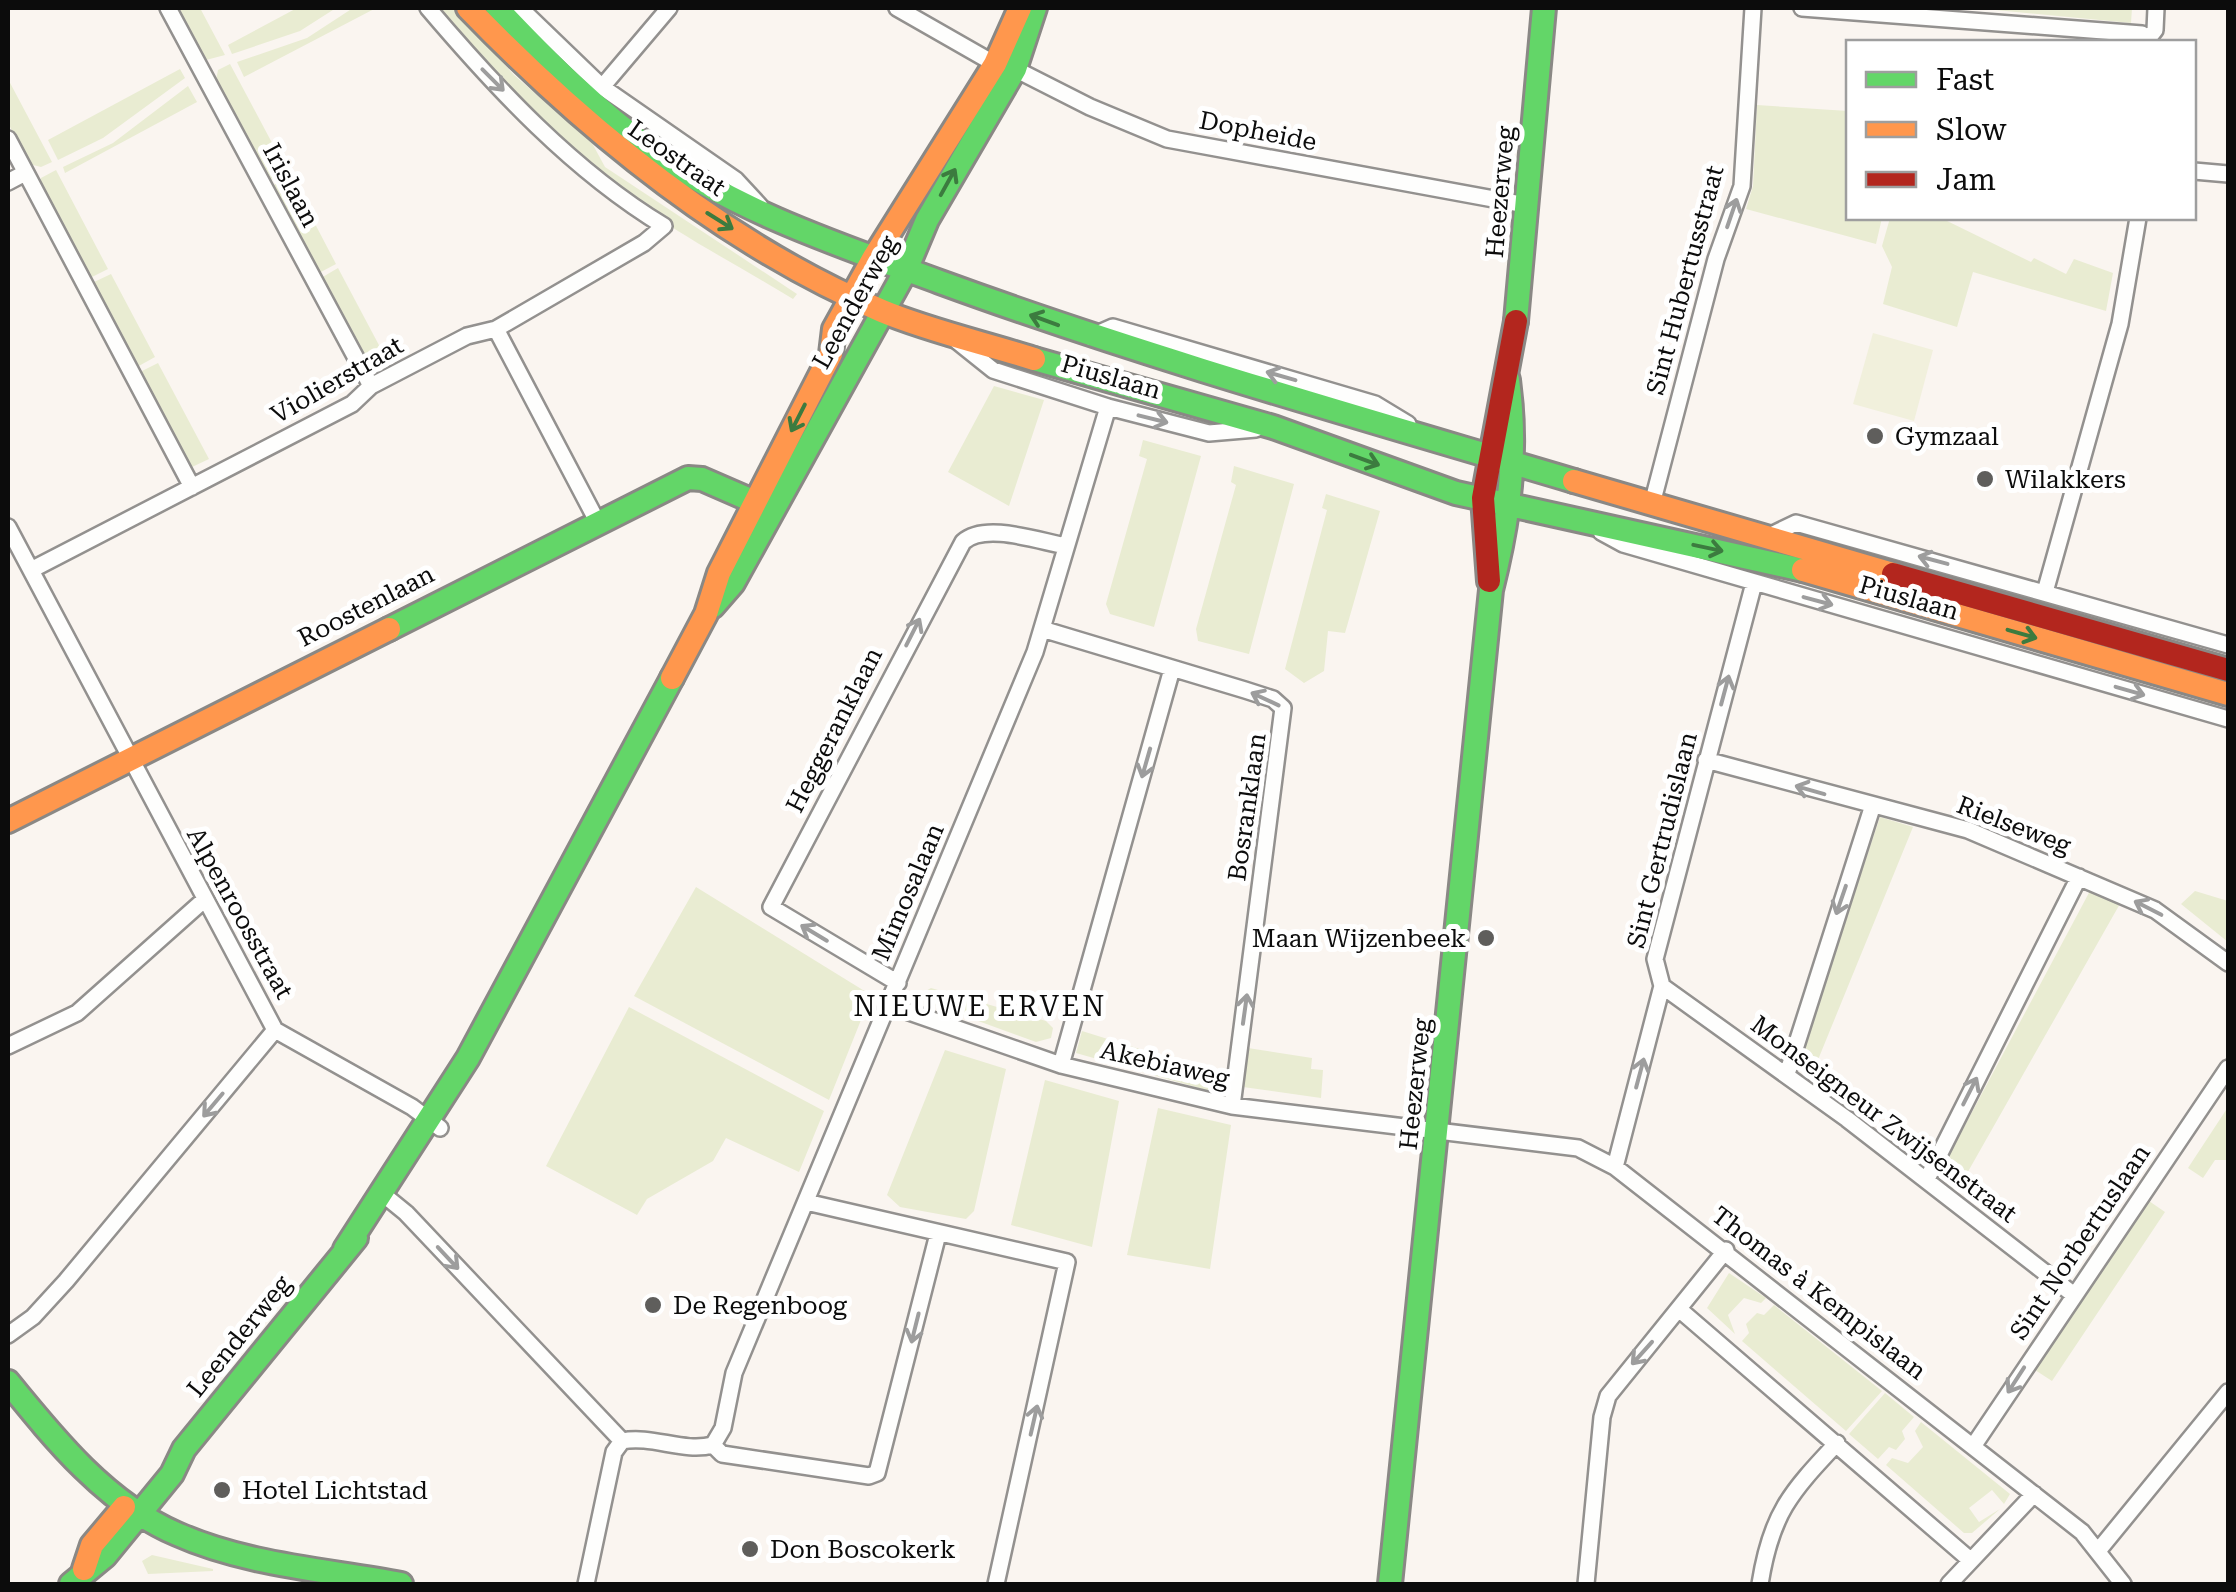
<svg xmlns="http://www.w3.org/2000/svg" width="2236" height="1592" viewBox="0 0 2236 1592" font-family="'Roboto Serif',serif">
	<rect width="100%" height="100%" fill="#faf5f0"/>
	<path fill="#e9ecd2" d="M178,8H200L225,55L206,60Z
		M297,8H336L300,31L232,54L228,45Z
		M353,8H376L244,77L237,62L307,38Z
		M436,8H453L514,75L592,143L605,167L797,294L793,299C741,267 684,238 635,202C561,146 496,77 436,8Z
		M1975,8H2132L2131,23Z
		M230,64L287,171L270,181L216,80L218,70Z
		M180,69L185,78L103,138L58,160L48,140Z
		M8,79L52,162L41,167L29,164L8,123Z
		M188,86L197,102L65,173L63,167L113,143Z
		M1757,105L1848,111V218H1882L1876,244L1746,209L1753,186Z
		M56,170L108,269L90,278L40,186L41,178Z
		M290,176L336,264L319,273L272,186Z
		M1890,218H1941L2031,262L2034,258L2066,274L2074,259L2113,273L2106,311L1973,272L1957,327L1883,304L1892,267L1882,246Z
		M338,268L389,364L381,368L368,364L321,278Z
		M111,274L155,357L137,367L92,283Z
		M158,363L209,459L192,467L140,372Z
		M994,386L1044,400L1009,506L948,472Z
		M1143,440L1201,456L1154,627L1110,614L1106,604L1147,459L1139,456Z
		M1234,466L1294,484L1249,654L1198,641L1196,629L1236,485L1231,482Z
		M1326,494L1380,511L1345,633L1328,631L1324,671L1304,683L1285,669L1327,510L1322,508Z
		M1880,817L1913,827L1813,1072L1798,1062Z
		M696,887L871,995L829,1100L634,996Z
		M2091,889L2121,902L1957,1191L1938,1176Z
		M2195,891L2228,901V942L2181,904Z
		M931,988L1046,1021L1053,1028L1051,1038L1036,1042L926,1002L924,992Z
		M629,1007L824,1111L799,1172L726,1138L713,1161L647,1199L637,1215L546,1166Z
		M1082,1031L1220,1074V1094L1076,1053Z
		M1248,1048L1312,1058L1311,1069L1323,1070L1321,1098L1243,1087Z
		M945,1050L1006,1069L974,1211L966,1219L900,1207L887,1195Z
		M1045,1080L1119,1101L1092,1247L1011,1225Z
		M2228,1107V1160H2215L2203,1178L2188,1168Z
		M1158,1108L1231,1125L1210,1269L1127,1255Z
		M2149,1201L2165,1212L2052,1381L2035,1370Z
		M1729,1273L1766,1298L1761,1303L1744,1298L1728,1315L1735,1334L1707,1308Z
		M1774,1305L1882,1391L1846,1431L1742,1341L1749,1333L1746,1324L1757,1313L1764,1315Z
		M1885,1393L1914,1417L1902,1431L1905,1439L1896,1450L1889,1447L1878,1459L1849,1434Z
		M1921,1422L2010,1494L2004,1504L1992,1490L1969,1508L1979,1522L2000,1509L1972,1533H1964L1886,1465L1892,1458L1908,1463L1923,1447L1915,1431Z
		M152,1555L213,1569V1571L148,1574L142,1561Z"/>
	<path fill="#f1f0dc" d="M1873,333L1933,350L1914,421L1853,404Z"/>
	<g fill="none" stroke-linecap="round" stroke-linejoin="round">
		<defs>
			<path id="street" d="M168,8L371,386
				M520,8L602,87L736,180L760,206
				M897,8L995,64L1015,69L1090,107L1167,139L1526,205
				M1802,8L2142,34L2148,39
				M2148,39L2155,30L2156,8
				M602,87L669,8
				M8,139L192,487
				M2194,171L2228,174
				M8,182L25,173
				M496,329L597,521
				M1090,337L1113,327L1375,404L1408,424
				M958,342L993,370L1108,407L1209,433L1256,429
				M1652,504L1716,259L1742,186L1753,8
				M8,527L275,1030L412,1107L440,1128
				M1601,532L1623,544L2228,719
				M1767,537L1796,523L2228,645
				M31,570L352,404L371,386L467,336L496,329L644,243L664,226C573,171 496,88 428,8
				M2045,592L2120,324L2138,218
				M1042,629L1245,690L1273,699L1283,708L1232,1106
				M1706,760L1968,830L2155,910L2228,963
				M898,983L771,907L963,542C985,522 1038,541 1066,546
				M1662,986L1847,1119L2074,1295
				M889,1005L1061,1065L1232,1106L1578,1148L1615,1167L2082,1532L2123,1584
				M8,1046L77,1013L204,900
				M1061,1065L1172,669
				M1787,1074L1872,808
				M1615,1167L1662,986L1655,959L1754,583
				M1927,1179L2079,877
				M379,1191L406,1213L622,1441
				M806,1202L1067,1262L996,1584
				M1680,1310L1969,1559
				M8,1335L33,1317L66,1281L275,1030
				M713,1445L723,1428L734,1373L1035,652L1108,407
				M713,1445L722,1454L869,1476L877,1473L938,1234
				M1974,1445L2228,1068
				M2098,1551L2228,1392
				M586,1584L614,1452L622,1441C653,1435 683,1453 713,1445
				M1586,1584L1602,1417L1608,1396L1726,1250
				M1760,1584C1771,1514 1790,1493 1837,1443
				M1949,1584L2034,1494"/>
			<path id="fast" d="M497,8C545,59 596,110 653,151C738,212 842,246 940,282C1148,358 1362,418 1574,481
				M906,270L927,220L1015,69L1035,8
				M1516,321L1544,8
				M1034,359L1273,427L1456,493L1803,570
				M713,606L733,583L906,270
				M389,629L688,478L702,479L755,502
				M345,1249L468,1058L672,678
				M8,1382C55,1440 107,1504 177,1534C246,1565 327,1570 401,1584
				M71,1584L105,1556L172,1474L184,1449L356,1238
				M1390,1584L1491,590C1509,519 1518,453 1508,380"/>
			<path id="slow" d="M468,8C586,130 724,244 882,311C930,331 984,343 1034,359
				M874,257L995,64L1020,8
				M1574,481L1893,574
				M1803,570L2228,694
				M672,678L706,614L719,573L831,354L834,329L874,257
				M8,821L389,629
				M84,1569L92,1545L124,1507"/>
			<path id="jam" d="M1893,574L2228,670
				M1489,581L1483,498L1516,321"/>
		</defs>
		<use href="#street" stroke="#93918f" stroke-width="20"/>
		<use href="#fast" stroke="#8a8885" stroke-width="28"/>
		<use href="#slow" stroke="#8a8885" stroke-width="28"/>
		<use href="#jam" stroke="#8a8885" stroke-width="28"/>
		<use href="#street" stroke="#fefefd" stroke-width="15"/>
		<use href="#fast" stroke="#63d668" stroke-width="22"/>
		<use href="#slow" stroke="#ff974d" stroke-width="22"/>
		<use href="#jam" stroke="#b3261e" stroke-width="22"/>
	</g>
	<defs><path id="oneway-shaft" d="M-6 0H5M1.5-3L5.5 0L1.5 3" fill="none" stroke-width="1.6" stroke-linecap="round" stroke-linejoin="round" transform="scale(2.5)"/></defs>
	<g stroke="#9d9d9d">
		<use href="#oneway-shaft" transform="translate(493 80) rotate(45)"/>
		<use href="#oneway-shaft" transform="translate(1732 213) rotate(-71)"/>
		<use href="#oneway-shaft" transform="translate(1281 376) rotate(-164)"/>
		<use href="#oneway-shaft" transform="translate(1153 419) rotate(14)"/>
		<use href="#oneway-shaft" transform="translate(1933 560) rotate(-165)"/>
		<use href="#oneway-shaft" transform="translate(1818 601) rotate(15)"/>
		<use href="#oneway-shaft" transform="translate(913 632) rotate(-63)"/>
		<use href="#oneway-shaft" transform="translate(1725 690) rotate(-75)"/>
		<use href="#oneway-shaft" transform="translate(2130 691) rotate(16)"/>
		<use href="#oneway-shaft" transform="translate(1265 699) rotate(-155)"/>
		<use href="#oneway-shaft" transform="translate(1146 763) rotate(106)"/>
		<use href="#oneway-shaft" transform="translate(1810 790) rotate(-164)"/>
		<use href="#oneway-shaft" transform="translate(1841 900) rotate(109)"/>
		<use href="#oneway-shaft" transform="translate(2148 908) rotate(-153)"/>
		<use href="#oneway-shaft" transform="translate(814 933) rotate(-149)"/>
		<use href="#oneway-shaft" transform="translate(1245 1009) rotate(-82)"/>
		<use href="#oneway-shaft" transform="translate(1640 1073) rotate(-75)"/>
		<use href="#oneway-shaft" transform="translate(1970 1091) rotate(-63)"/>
		<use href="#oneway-shaft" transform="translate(213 1105) rotate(130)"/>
		<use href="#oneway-shaft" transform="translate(448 1258) rotate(47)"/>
		<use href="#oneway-shaft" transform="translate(915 1328) rotate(104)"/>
		<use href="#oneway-shaft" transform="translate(1642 1353) rotate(132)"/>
		<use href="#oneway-shaft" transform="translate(2016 1380) rotate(123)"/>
		<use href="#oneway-shaft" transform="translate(1034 1420) rotate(-77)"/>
	</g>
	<g stroke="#3c7b3f">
		<use href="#oneway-shaft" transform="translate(948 182) rotate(-61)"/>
		<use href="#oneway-shaft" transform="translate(720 221) rotate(32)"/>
		<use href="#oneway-shaft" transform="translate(1044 320) rotate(-160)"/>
		<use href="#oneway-shaft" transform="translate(798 418) rotate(117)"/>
		<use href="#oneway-shaft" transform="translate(1365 460) rotate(20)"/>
		<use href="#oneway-shaft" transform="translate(1708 548) rotate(12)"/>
		<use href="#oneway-shaft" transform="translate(2022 634) rotate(16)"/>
	</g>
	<g fill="#5f5e5c" stroke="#fff" stroke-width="4">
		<circle cx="1875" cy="436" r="10"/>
		<circle cx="1985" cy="479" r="10"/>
		<circle cx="1486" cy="938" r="10"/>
		<circle cx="653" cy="1305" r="10"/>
		<circle cx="222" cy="1490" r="10"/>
		<circle cx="750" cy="1549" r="10"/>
	</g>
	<g text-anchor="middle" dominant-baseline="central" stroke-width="10" stroke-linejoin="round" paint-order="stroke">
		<g font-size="25" fill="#0c0c0c" stroke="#fff">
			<text transform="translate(1258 131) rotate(11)">Dopheide</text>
			<text transform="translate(677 158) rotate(35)">Leostraat</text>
			<text transform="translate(291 185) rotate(62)">Irislaan</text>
			<text transform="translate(1500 192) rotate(-85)">Heezerweg</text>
			<text transform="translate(1685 280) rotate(-75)">Sint Hubertusstraat</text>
			<text transform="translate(855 302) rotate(-61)">Leenderweg</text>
			<text transform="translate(1111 377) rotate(16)">Piuslaan</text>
			<text transform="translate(337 380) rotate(-30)">Violierstraat</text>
			<text transform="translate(1909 598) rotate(16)">Piuslaan</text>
			<text transform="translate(366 606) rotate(-27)">Roostenlaan</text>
			<text transform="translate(834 730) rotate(-63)">Heggeranklaan</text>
			<text transform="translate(1247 807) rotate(-82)">Bosranklaan</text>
			<text transform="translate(2014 825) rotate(21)">Rielseweg</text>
			<text transform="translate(1662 840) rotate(-76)">Sint Gertrudislaan</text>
			<text transform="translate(908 892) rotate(-67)">Mimosalaan</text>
			<text transform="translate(240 913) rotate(61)">Alpenroosstraat</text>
			<text transform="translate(1165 1064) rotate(13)">Akebiaweg</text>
			<text transform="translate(1415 1084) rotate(-84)">Heezerweg</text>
			<text transform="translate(1884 1119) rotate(37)">Monseigneur Zwijsenstraat</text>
			<text transform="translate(2080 1242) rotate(-56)">Sint Norbertuslaan</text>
			<text transform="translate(1819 1293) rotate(38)">Thomas à Kempislaan</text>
			<text transform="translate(239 1336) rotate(-51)">Leenderweg</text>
		</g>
		<g font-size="25" fill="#0c0c0c" stroke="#fff" text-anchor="start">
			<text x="1895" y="436">Gymzaal</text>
			<text x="2005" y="479">Wilakkers</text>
			<text x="1466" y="938" text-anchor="end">Maan Wijzenbeek</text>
			<text x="673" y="1305">De Regenboog</text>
			<text x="242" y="1490">Hotel Lichtstad</text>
			<text x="770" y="1549">Don Boscokerk</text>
		</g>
		<g font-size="28" letter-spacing="2.5" fill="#0c0c0c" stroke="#fff">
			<text x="980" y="1006">NIEUWE ERVEN</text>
		</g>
	</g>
	<rect width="2236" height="1592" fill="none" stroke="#0c0c0c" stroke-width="20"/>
	<rect x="1846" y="40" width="350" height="180" fill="#ffffff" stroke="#9e9e9e" stroke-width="2.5"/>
	<rect x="1866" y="72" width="50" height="15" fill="#63d668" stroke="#9e9e9e" stroke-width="2.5"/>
	<text x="1936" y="90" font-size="30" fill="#0c0c0c">Fast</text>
	<rect x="1866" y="122" width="50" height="15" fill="#ff974d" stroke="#9e9e9e" stroke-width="2.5"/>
	<text x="1936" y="140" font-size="30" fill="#0c0c0c">Slow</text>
	<rect x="1866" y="172" width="50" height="15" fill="#b3261e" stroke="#9e9e9e" stroke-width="2.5"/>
	<text x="1936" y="190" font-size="30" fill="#0c0c0c">Jam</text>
</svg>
